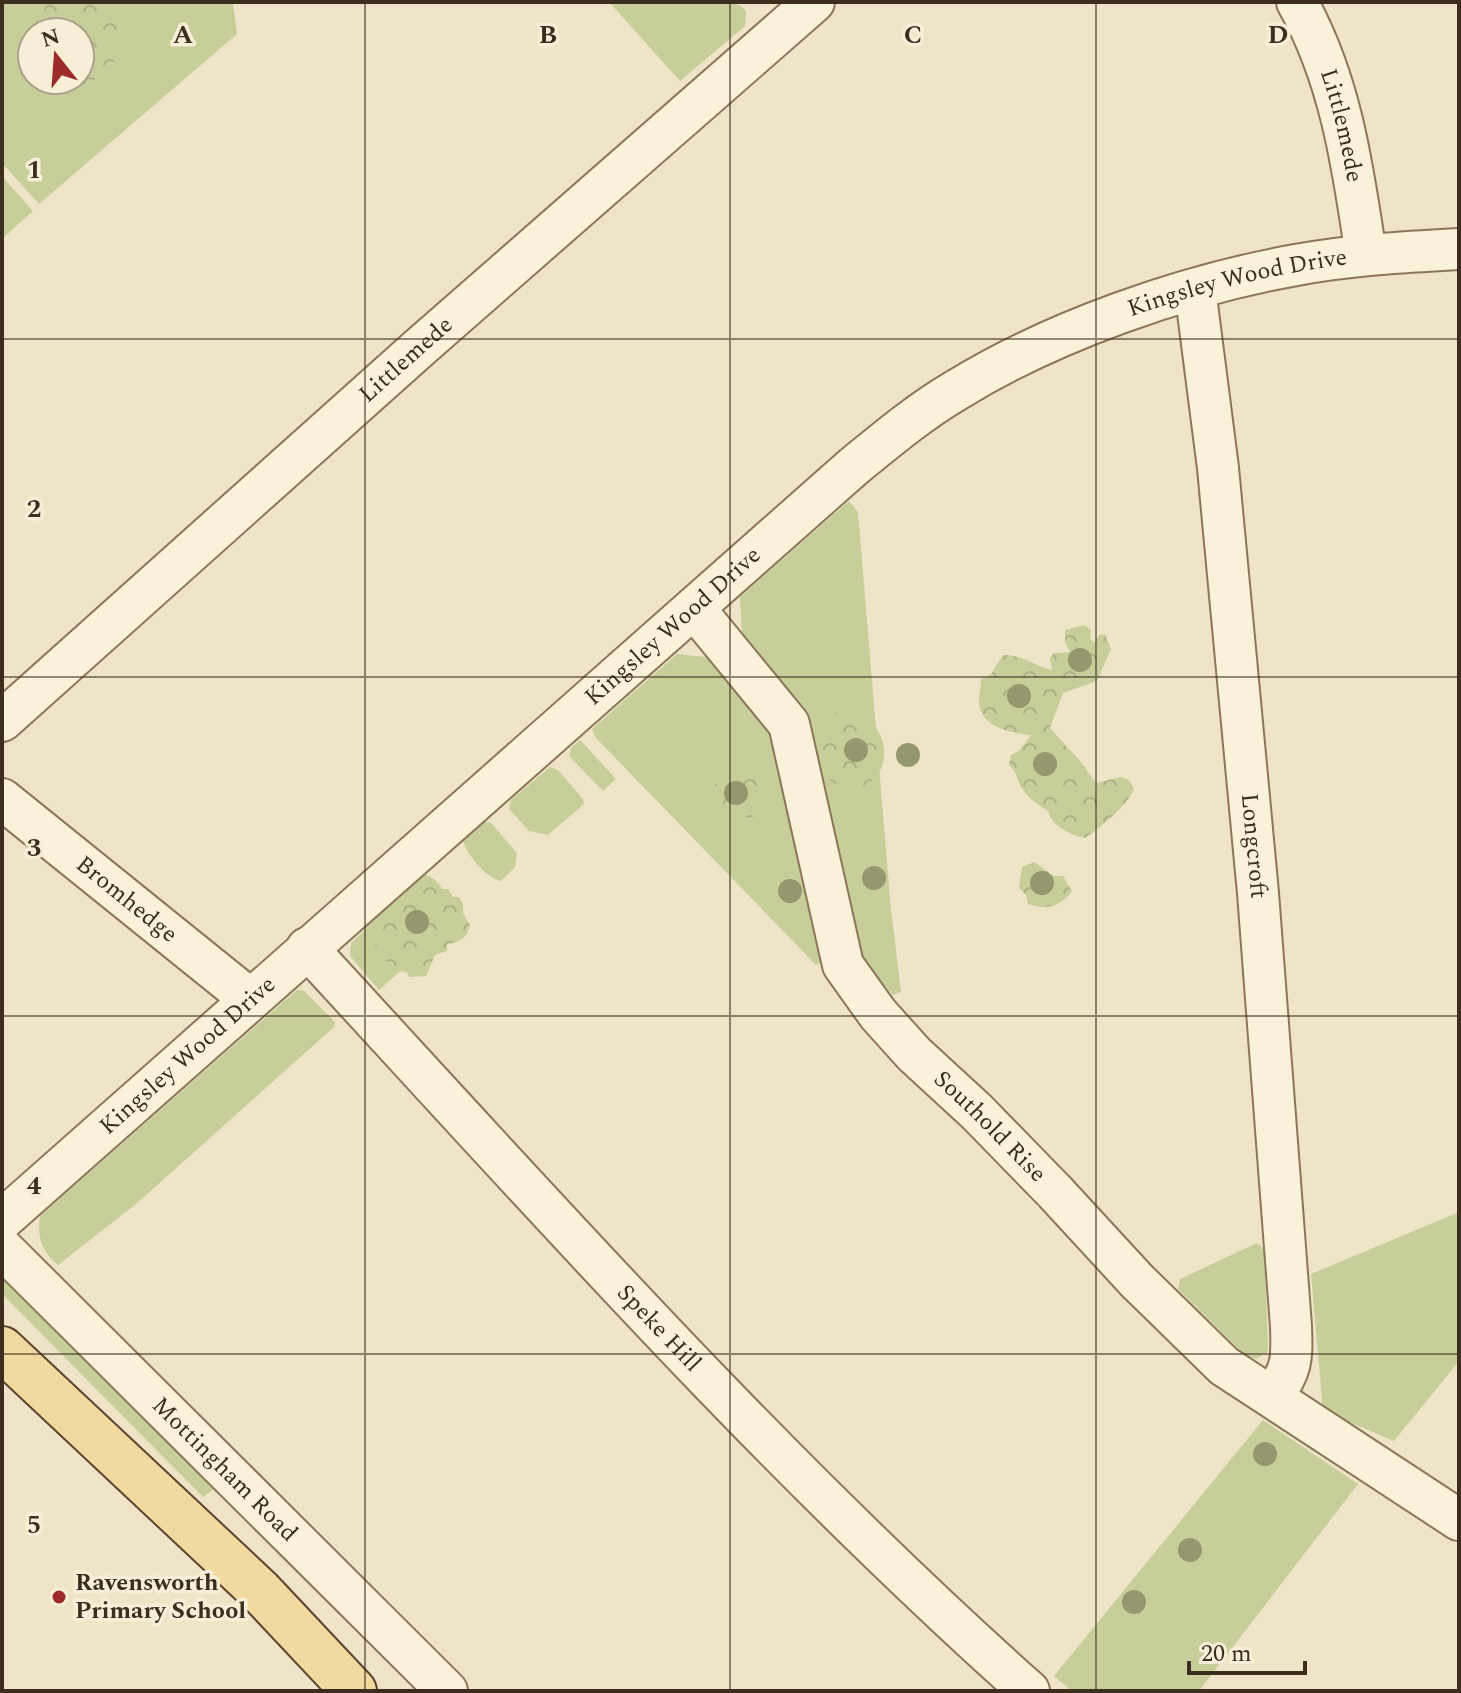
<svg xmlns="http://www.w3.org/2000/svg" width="1461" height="1693" viewBox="0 0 1461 1693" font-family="Spectral,serif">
	<defs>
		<pattern id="forest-crowns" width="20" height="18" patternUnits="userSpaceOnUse" patternTransform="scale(2)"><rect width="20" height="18" fill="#c7ce9a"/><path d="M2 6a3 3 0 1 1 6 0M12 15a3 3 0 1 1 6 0" fill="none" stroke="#acb184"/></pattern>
	</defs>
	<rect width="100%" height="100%" fill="#efe4c7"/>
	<path fill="#c7ce9a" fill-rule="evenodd" d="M2,2H233L237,34L39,204L2,163ZM32,32H80V80H32Z
		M609,2H729L741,6L746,11L745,26L680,81Z
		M2,176L33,211L2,239Z
		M849,501L858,512L891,910L901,992L893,995L865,963L742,636L740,597Z
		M677,654L706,657L737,682L774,738L822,962L816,965L596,738L592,729Z
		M580,740L616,779L603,791L569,756L571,748Z
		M550,767L558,770L583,799L584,804L548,835L529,831L509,809L511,800Z
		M483,821L491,823L517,853L515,867L501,881C486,878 468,856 463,841Z
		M402,895L441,935L379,990L350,956L351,943Z
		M297,990L304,991L335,1022L334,1027L136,1204L58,1265C42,1251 37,1238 40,1216Z
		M1459,1212V1361L1394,1441L1323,1411L1311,1274Z
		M1257,1243L1264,1249L1268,1340V1352L1256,1359L1245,1355L1178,1289L1180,1279Z
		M2,1273L104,1367L215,1488L203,1497L2,1294Z
		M1263,1420L1358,1484L1199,1691H1072L1054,1676Z"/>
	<path fill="url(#forest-crowns)" d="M48,2H118L120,10L115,38L122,44L117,59L110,64L104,76C84,85 62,96 43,80H80V32H35Z
		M1084,625L1091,630L1090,638L1094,643L1099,635L1105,634L1111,649L1097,681L1063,693L1050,728L1080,761L1096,783L1121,777L1129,780L1134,789C1128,805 1100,828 1085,838C1070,835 1052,826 1048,811C1035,803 1026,797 1019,783C1016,775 1016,771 1009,765L1011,755L1019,751L1031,735C1010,733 978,727 979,699C979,691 982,688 980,680L991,674L1003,655C1021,654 1035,666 1052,670L1050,658L1054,653L1070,652L1065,642V630Z
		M851,706C917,743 871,813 830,780L831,774L826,771L828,766L822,763L819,750L826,741L828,716L839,712L846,716L851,713Z
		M739,772L760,779L772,797L761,799V810L750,819L742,815L731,820L723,811L714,807L719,802L713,788L720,777L726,774L731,776Z
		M1034,862L1054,876H1063L1072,891C1061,906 1047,911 1028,904L1026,895L1019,888L1022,867Z
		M785,869L791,873L795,870L807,877L810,892L802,898L805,906L795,911L787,906L780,913L776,908L775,894H770L766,890L771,879L778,877L780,871Z
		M421,874C430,874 439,882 442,889H448L453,897H459L463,904V913L470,925C467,938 460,942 447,944V951L435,955L426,976L410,977L406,972L397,971L390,962L379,960L375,956L378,952L375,945L380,941L379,937L366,933L365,927Z"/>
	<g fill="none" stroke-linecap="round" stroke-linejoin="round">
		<defs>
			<g id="street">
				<path id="s1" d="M1297,2C1341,80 1353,168 1366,255"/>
				<path id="s2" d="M1195,289L1218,468L1258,893L1291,1326C1292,1358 1293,1370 1272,1396"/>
				<path id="s3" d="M694,608L789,724L843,965L878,1014L914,1054L977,1112L1055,1192L1137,1281L1224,1366L1459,1520"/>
				<path id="s4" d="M2,721L419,348L814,2"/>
				<path id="s5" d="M2,799L250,999"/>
				<path id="s6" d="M307,948C541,1202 771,1461 1029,1691"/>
				<path id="s7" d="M2,1220L853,467C886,440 918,413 955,391C1052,331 1184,285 1296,265C1350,255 1404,252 1459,249"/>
				<path id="s8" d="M2,1248L447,1691"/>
			</g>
			<path id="primary" d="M2,1349L260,1591L354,1691"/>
		</defs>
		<use href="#street" stroke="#8c765b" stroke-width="44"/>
		<use href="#primary" stroke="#5a442f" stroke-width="48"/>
		<use href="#street" stroke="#faf1da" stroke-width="40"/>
		<use href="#primary" stroke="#f2d99f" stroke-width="44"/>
	</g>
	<g fill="#95976e">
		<circle cx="1080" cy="660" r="12"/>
		<circle cx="1019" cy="696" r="12"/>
		<circle cx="856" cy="750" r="12"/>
		<circle cx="908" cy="755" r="12"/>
		<circle cx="1045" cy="764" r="12"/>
		<circle cx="736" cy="793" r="12"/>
		<circle cx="874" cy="878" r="12"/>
		<circle cx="1042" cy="883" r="12"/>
		<circle cx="790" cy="891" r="12"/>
		<circle cx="417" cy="922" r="12"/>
		<circle cx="1265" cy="1454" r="12"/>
		<circle cx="1190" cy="1550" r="12"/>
		<circle cx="1134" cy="1602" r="12"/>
	</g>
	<path fill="none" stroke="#3c2d1f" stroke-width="2" stroke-opacity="0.55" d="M365,2V1691M730,2V1691M1096,2V1691M2,339H1459M2,677H1459M2,1016H1459M2,1354H1459"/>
	<circle fill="#9c2b2a" stroke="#f7eed7" stroke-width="3" cx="59" cy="1597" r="8"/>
	<g text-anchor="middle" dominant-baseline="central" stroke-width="7" stroke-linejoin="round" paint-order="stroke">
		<g font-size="24" fill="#3c2d1f" stroke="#f7eed7">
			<text stroke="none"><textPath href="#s1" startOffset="132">Littlemede</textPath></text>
			<text stroke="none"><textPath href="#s7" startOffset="1568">Kingsley Wood Drive</textPath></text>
			<text stroke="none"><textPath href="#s4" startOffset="542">Littlemede</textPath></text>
			<text stroke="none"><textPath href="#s7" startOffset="896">Kingsley Wood Drive</textPath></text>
			<text stroke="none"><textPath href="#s2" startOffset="560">Longcroft</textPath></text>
			<text stroke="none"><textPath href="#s5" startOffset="160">Bromhedge</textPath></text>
			<text stroke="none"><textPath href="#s7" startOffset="248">Kingsley Wood Drive</textPath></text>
			<text stroke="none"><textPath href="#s3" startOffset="616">Southold Rise</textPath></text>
			<text stroke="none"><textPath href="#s6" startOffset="518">Speke Hill</textPath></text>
			<text stroke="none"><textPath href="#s8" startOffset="314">Mottingham Road</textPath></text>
		</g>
		<g font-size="24" font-weight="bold" fill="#3c2d1f" stroke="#f7eed7" text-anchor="start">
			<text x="75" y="1583">Ravensworth<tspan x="75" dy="28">Primary School</tspan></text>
		</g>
	</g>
	<g font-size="26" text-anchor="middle" font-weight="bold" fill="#3c2d1f" stroke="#f7eed7" stroke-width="7" stroke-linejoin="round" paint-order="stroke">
		<text x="183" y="43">A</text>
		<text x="548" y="43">B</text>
		<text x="913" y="43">C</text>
		<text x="1278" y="43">D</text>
		<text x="34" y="178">1</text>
		<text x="34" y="517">2</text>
		<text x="34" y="856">3</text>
		<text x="34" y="1194">4</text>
		<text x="34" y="1533">5</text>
	</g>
	<rect width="1461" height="1693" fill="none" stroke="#3c2d1f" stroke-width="8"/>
	<g transform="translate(56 56) rotate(343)"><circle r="38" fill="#f7eed7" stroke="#aca18d" stroke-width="2"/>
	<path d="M0-6L14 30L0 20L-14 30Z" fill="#9c2b2a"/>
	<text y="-12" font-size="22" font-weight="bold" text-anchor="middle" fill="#3c2d1f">N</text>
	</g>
	<path d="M1189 1661v12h116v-12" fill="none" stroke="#3c2d1f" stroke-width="4"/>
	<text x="1201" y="1661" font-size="24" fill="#3c2d1f" stroke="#f7eed7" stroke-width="6" paint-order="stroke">20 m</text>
</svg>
